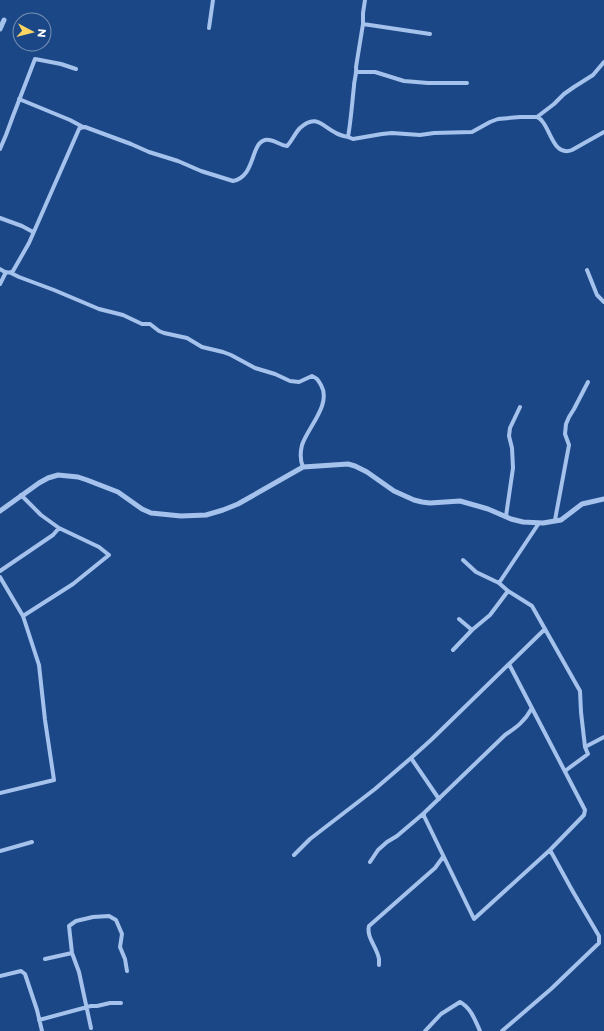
<svg xmlns="http://www.w3.org/2000/svg" width="604" height="1031" viewBox="0 0 604 1031" font-family="Montserrat,sans-serif">
	<rect width="100%" height="100%" fill="#1c4787"/>
	<g fill="none" stroke-linecap="round" stroke-linejoin="round">
		<path stroke="#a4c2ec" stroke-width="4" d="M363,24L430,34
			M209,28L213,0
			M357,72H375L404,81L428,83H467
			M19,99L70,120L83,127
			M537,117C539,118 541,119 542,121C551,131 554,157 572,150L604,132
			M348,137L353,139L382,134L392,133L420,135L434,133L472,132L490,122L498,119L520,117H537L554,104L564,94L574,87L593,75L604,62
			M0,149L6,135L13,116L35,59L61,64L76,69
			M0,218L22,226L33,232
			M0,269C4,272 9,274 13,271L29,243L79,129L80,128L85,127L131,144L149,152L178,161L201,171L233,181C256,176 250,144 265,140C272,138 279,145 287,146C292,141 295,133 300,128C316,114 321,125 336,133C339,135 344,136 348,137C351,120 352,104 354,86C354,80 357,74 356,67L363,24V13L365,0
			M587,270L597,295L604,302
			M11,273L19,277L54,290L99,309L123,315L142,324H150L159,331L164,333L187,338L202,347L223,352L231,355L255,368L275,374L290,381L299,382L312,376C317,378 318,380 321,385C332,404 308,427 302,445C300,453 300,460 303,467
			M0,284L6,272
			M506,516L513,468L512,448L509,436L510,428L520,407
			M555,520L569,445L565,434L566,424L569,417L574,409L588,382
			M539,523L499,583L508,591L532,606L580,691L581,712L585,747L588,754L565,771
			M463,560L476,572L499,583
			M0,571L53,535L59,528
			M0,577L23,616L73,584L109,555L99,547L59,528L41,515L21,495
			M459,619L472,630
			M453,650L472,630L490,615L508,591
			M509,664L545,629
			M585,747L604,737
			M0,793L54,780L45,720L39,665L23,616
			M439,799L411,758L431,740L509,664L585,810L584,815L550,850L474,919L424,816V813L505,735C517,727 525,721 532,708
			M0,851L32,842
			M294,855L310,839L375,789L411,758
			M370,862L378,850L387,842L397,836L424,813
			M45,959L72,953
			M379,965C379,963 379,961 379,959C377,947 366,937 369,926L435,868L443,857
			M0,976L21,971L25,974L37,1010L42,1031
			M39,1020L91,1006H97L110,1003H121
			M91,1028L79,972L72,953L69,926L76,921L93,917L109,916L116,920L122,934L120,947L125,959L127,971
			M425,1031L441,1014L460,1002C471,1008 475,1020 480,1031
			M502,1031L551,989L599,943V936L572,890L550,850"/>
		<path stroke="#a4c2ec" stroke-width="5" d="M0,29L4,20
			M0,511L39,483L48,478L58,475L78,477L87,480L118,492L142,509L151,513L181,516L206,515L223,510L238,504L303,467L348,464L355,466L367,472L394,491L414,500L422,502L430,503L460,501L488,509L511,519L523,522L543,523L561,520L582,504L604,499"/>
	</g>
	<g transform="translate(32 32) rotate(97)"><circle r="19" fill="#1c4787" stroke="#7791b7"/>
	<path d="M0-3L7 15L0 10L-7 15Z" fill="#fcd562"/>
	<text y="-6" font-size="11" font-weight="bold" text-anchor="middle" fill="#ffffff">N</text>
	</g>
</svg>
